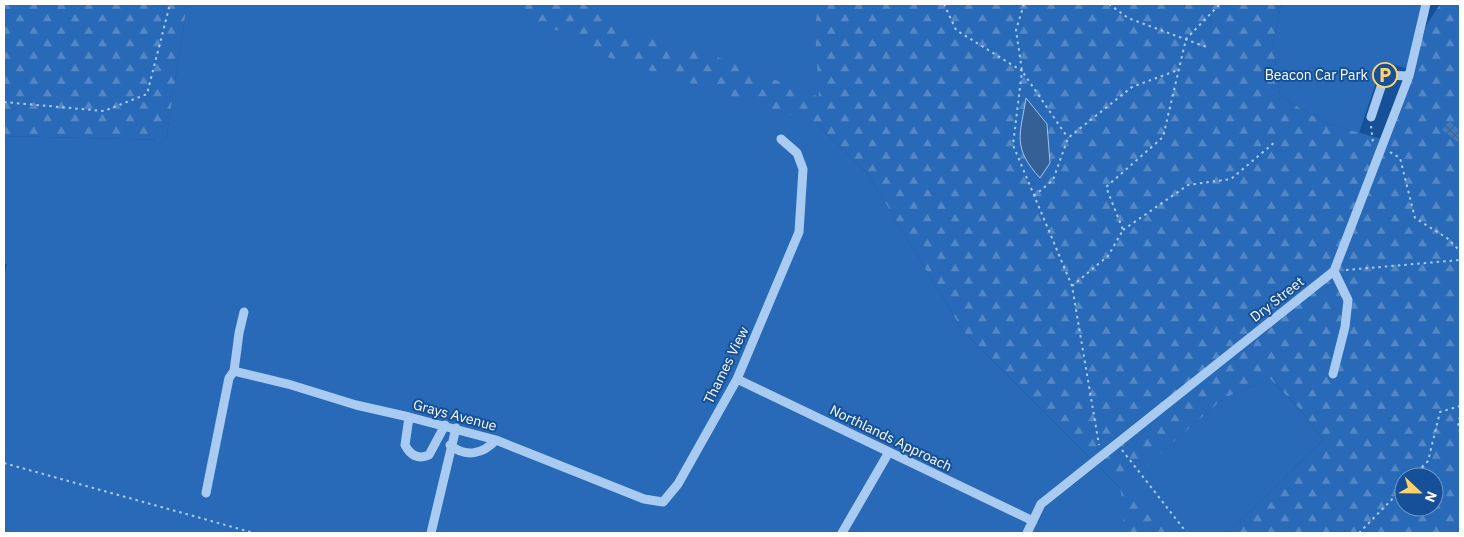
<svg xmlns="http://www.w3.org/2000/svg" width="1464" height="537" viewBox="0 0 1464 537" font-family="'IBM Plex Sans',sans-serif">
	<defs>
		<pattern id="forest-firs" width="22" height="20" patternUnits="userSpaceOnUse" patternTransform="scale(1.25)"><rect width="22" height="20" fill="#286ab7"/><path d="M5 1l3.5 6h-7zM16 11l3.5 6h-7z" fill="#5388c5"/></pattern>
		<pattern id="building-cross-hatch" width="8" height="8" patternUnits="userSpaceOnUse" patternTransform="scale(1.25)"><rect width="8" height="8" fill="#3e79c1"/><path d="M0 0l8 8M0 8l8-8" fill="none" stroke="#44658c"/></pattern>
	</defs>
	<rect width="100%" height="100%" fill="#155099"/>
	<path fill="#286ab7" d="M187,4H836L816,123L868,174L963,331L1120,488L1224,398L1270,379L1302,411L1323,440L1228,533H4V275L7,265L4,262V136L166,140Z
		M1281,4H1426L1410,69L1383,62L1359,133L1325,123L1280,96L1273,44Z"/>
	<path fill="url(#forest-firs)" fill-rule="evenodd" d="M4,4H187L166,140L4,136Z
		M516,4H583L621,29L663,43L712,55L819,97L815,30L818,4H1281L1273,44L1280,96L1325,123L1385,140L1412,72L1426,26L1440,4H1460V533H1228L1323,440L1302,411L1270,379L1224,398L1124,485L1135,498L1147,503L1170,533H1123V504L1120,488L963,331L868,174L816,123L591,52L561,31L534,26L530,11ZM1404,477H1434V507H1404Z"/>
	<path fill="#356095" stroke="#9bc6f5" d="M1026,98L1047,124L1050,163L1040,178C1012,147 1020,136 1026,98Z"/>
	<path fill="url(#building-cross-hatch)" d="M1449,121L1460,130V144L1442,130Z"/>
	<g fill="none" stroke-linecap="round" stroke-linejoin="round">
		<path stroke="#a9cbf2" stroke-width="2" stroke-dasharray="2.5 4" stroke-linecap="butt" d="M944,4L956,30L1022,71L1013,145L1072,286L1099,445
			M1024,4L1016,30L1022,71L1068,138
			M1109,4L1128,18L1209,48
			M4,102L104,111L147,94L170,4
			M1371,126L1373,143
			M1390,152L1400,158L1415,218L1447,238L1460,251
			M1034,196L1053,180L1068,138L1132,87L1178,70
			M1123,230L1188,185L1231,179L1275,142
			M1346,270L1460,260
			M1072,286L1108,256L1123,230L1106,187L1163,137L1186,39L1220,4
			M1460,417L1458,423L1460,432
			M1122,450L1187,533
			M4,463L254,533
			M1413,477L1428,461L1440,412L1460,406
			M1359,533L1404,487"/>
		<path stroke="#a9cbf2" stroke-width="9" d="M1371,117L1385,75L1409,76
			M234,371L288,384L356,405L409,417L496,440L644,499L663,502L678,484L737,379L799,232L803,169L797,153L781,139
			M234,371L239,333L244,312
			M1333,374L1345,327L1348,300L1334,271
			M737,379L1033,521
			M409,417L405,445C410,455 418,460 429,455L445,425
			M450,445C466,458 483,454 496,440
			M206,493L229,378L234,371
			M431,533L456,428
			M842,533L889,452
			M1027,533L1041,504L1334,271L1409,76L1426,4"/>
	</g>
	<defs>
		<symbol id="parking-ring" viewBox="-11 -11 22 22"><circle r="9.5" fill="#155099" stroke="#ffd36a" stroke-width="1.5"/><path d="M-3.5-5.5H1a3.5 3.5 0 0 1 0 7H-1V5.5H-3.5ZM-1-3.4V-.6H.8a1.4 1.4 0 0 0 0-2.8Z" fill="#ffd36a"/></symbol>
	</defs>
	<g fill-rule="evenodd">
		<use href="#parking-ring" x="1371" y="61" width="28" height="28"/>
	</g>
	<g text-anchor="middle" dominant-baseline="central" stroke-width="4" stroke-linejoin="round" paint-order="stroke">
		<g font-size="14" fill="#fff" stroke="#155099" text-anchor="end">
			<text x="1368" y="75">Beacon Car Park</text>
		</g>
		<g font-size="14" fill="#fff" stroke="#155099">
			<text transform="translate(1277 299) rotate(-38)">Dry Street</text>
			<text transform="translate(726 365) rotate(-64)">Thames View</text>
			<text transform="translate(455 415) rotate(15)">Grays Avenue</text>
			<text transform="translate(891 438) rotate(26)">Northlands Approach</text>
		</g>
	</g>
	<rect width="1464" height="537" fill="none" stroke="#ffffff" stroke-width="10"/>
	<g transform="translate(1419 492) rotate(112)"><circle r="24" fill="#155099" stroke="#7396c2"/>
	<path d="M0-4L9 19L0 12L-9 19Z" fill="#ffd36a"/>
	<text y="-8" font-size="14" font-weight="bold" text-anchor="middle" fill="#ffffff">N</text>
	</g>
</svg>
